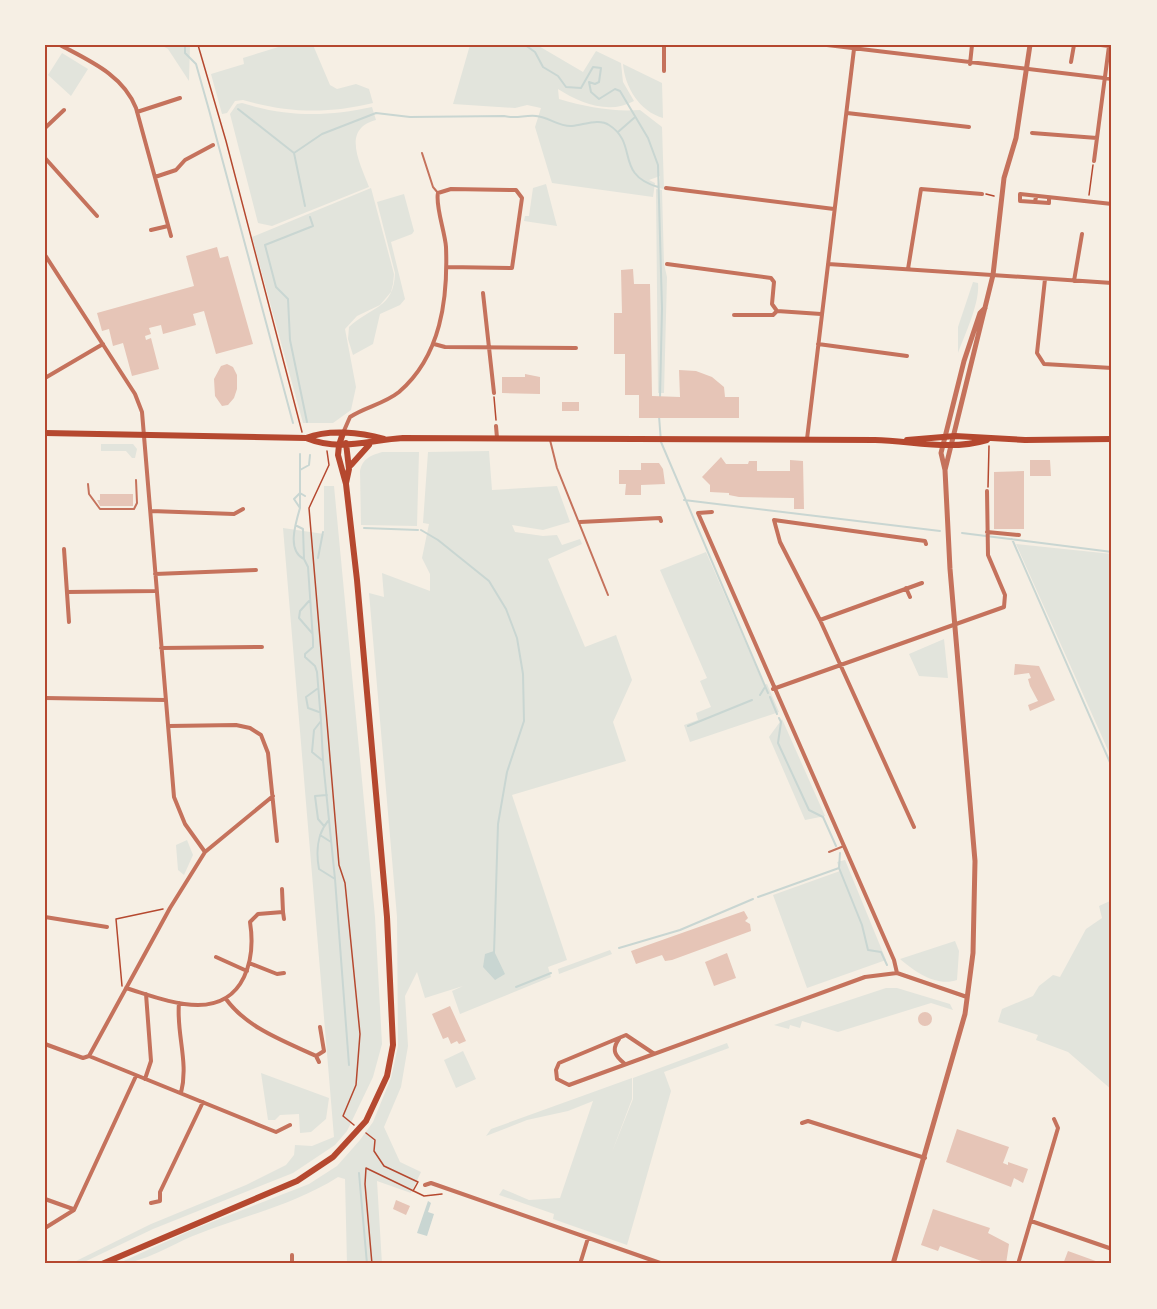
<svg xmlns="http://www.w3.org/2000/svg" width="1157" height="1309" viewBox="0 0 1157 1309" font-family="'Fira Sans',sans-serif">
	<rect width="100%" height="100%" fill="#f6efe4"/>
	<path fill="#e2e4dc" d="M161,45H190L189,81L168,49Z
		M285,45H313L330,85L337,89L356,84L369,89L373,103C328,114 288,113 243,100L235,101L227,113L222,114L211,74L244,64L243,58Z
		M470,45H537L583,72L596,51L621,63L623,82L634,101C609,115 580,103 558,89L559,99C586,107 612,112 640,110L662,127L664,189L659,188L660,176L649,180L655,183L653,197L552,183L535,127L541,108L527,105L515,108L453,104Z
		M62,53L88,69L71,96L48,75Z
		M623,64L662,83L663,118C639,111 625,87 623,64Z
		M242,103C287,117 327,117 372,107L376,120C341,129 360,163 369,187L272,226L258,223L230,114L237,104Z
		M546,184L557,226L524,221L525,216H529L533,188Z
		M371,188L394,274L393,284L391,292L380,305L357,316L345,329L356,387L351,410L333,423H303L252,237Z
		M656,189L662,190L664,264L667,277L664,393H658Z
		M404,194L414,231L412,234L391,242L405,299L400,305L380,314L373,344L353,355L348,339L349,327C370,307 394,309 395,273L377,202Z
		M973,282L978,283C980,303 965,334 958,353V327Z
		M101,444H133L137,449L135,458H132L126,451H101Z
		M489,451L492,490L557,486L570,522L543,530L512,525L515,532L543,536L557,535L562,545L580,539L582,544L548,559L585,647L616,635L632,680L613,722L626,761L512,795L567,960L548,967L551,977L460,1014L452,991L463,986L425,998L417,972L405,996L408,1046L401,1087L384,1127L400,1162L421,1172L411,1193L377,1181L382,1264H347L345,1179L338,1177C296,1204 244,1216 198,1234C174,1243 142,1264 117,1264L194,1229L309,1184L337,1166L360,1140L373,1122L391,1078L398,1046L397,917L369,593L384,597L382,573L430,591V574L422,558L429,524L423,523L428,452Z
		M382,452H419L417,526L361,525L360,471C363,458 370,456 382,452Z
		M324,486H334L375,917L382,1044L373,1077L347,1131L335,1145L293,1173L153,1229L80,1264H70L151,1224L246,1185L286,1165L294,1155L295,1145L312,1146L334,1137L283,528L324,534Z
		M1016,544L1112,554V759Z
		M706,552L764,685L767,684L779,712L690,742L684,725L698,720L696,713L711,707L700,681L707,678L660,570Z
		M944,639L948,678L919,676L909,654Z
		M782,719L825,816L805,820L769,737Z
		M187,840L193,855L184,875L178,870L176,845Z
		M845,860L886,960L807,988L773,895L840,871L837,862Z
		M1110,901L1112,903V1090L1068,1052L1036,1040L1038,1035L998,1022L1002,1009L1033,996L1039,986L1053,975L1060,977L1086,929L1102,918L1099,906Z
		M955,941L959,951L957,980C937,987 915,972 900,959Z
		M610,950L612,954L559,974L558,969Z
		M886,988H897L950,1004L953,1010L931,1003L838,1032L802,1021L800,1028L790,1025L789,1029L774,1025Z
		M727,1043L729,1048L664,1072L671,1091L627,1245L553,1219L554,1214L499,1195L503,1189L529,1200L560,1198L593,1101L568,1111L527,1120L486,1136L491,1129L632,1078V1099L612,1152L633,1099V1078Z
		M463,1051L476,1079L456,1088L444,1060Z
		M261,1073L329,1098L326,1119L311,1132L300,1133L299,1114L280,1115L275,1120H268Z"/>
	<path fill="#c9d6d2" d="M494,951L505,974L495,980L483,967L485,954Z
		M428,1201L431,1203L428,1212L434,1214L427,1236L417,1233Z"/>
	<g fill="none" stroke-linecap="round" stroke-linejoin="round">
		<path stroke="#c9d6d2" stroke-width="2" d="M185,45V53L196,64L209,110L293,423
			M525,45L535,52L543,67L558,76L566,87L581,88L593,67L601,68L599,82L595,84L589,82L591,92L599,99L615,89L620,91L648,138L658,165L662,308L660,398
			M238,109L294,153L305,206
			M618,132L634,118
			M294,153L322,134L376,113L410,117L504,116C516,119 524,115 536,116C549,117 559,127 572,126C584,125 599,118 609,125C639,144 614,174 658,187
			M659,416L661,442L768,693
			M307,422L290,340L288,299L276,287L265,245L313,226L310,217
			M300,454V493L294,499L300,508C295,525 287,551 304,559L308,567L313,640V647L305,654V657L315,666L317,672L321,721L314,730L312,752L323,761L335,879
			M300,470L309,465L310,455
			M300,493L305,496
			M684,500L940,531
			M300,508V494
			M297,526L303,529L304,559
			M364,528L418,530
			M421,530L438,540L489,581L506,609L517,638L523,674L524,721L507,772L498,824L494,953
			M962,533L1112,552
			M1012,539L1112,767
			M318,558L323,532
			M309,601L300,611L299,618L312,633
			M317,689L306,697L308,708L319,712
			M760,695L765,687
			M770,697L777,714
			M779,718L781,722L778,743L809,810L823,817L836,846
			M321,722L323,761
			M688,726L752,700
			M328,821C317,834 316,853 319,869L335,879L349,1065
			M324,826L318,819L315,796L327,795
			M320,835L331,842
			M840,853L839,868L862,925L868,950L881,952L887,965
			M758,897L839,868
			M619,948L680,930L753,899
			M516,987L551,973
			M359,1173L367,1264"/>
	</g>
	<path fill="#e6c5b7" d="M217,247L220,258L228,256L253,344L216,354L204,311L193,314L196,325L163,334L161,325L149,328L151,334L145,336L146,340L151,338L159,369L132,376L123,343L113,346L109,329L102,331L97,313L194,286L186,256Z
		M633,269L634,284H650L652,396L680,397L679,370L696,371L712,377L724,387L725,397H739V418H639V395H625V354H614V313H622L621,270Z
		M227,364L233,367L237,375V389L234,398L228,405L222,406L215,396L214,379L221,366Z
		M525,374L540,377V394L502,393V377H525Z
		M562,402H579V411H562Z
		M721,457L726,464H748L749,461H757V471H790V460L803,461L804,509H794V498L739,497L729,495V493L710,492V485L702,477Z
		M1030,460H1050L1051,476H1030Z
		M641,463H659L663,469L665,484L641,485V495H625L626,484H619V470H641Z
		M1024,471V529H994V472Z
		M100,494H133V506H100L97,500H100Z
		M1015,664L1039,666L1055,700L1030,711L1028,705L1038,701L1030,686L1028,679L1031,678L1029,673L1014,675Z
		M744,911L748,918L745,921L750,924L751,931L672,960L665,961L662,955L636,964L631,951Z
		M727,953L736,978L714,986L705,962Z
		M450,1006L466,1041L459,1044L457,1041L451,1044L448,1037L443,1039L432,1014Z
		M918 1019a7 7 0 1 1 14 0a7 7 0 1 1-14 0Z
		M957,1129L1009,1147L1003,1163L1008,1165V1162L1028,1169L1023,1183L1014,1178L1011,1187L946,1162Z
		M396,1200L410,1206L406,1215L393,1209Z
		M933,1209L990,1228L988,1233L1009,1244L1006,1264H983L984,1262L940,1246L938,1251L921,1245Z
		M1068,1251L1104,1264H1063Z"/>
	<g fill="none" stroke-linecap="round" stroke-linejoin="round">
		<path stroke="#b5482f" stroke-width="1.5" d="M198,45L226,141L302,432
			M986,194L994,196
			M1089,195L1093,165
			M494,397L496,420
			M327,451L329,465L309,508L339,865L345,883L360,1034L356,1085L343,1116L354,1125
			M988,487L989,446
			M122,986L116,919L163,909
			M366,1133L375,1140L374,1151L384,1166L418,1182L413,1191
			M372,1264L365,1184L366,1168L424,1196L442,1194"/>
		<path stroke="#c5725c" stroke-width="2" d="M422,153L433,187L438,193
			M550,440L557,468L608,595
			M88,484L89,494L100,509H134L137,503L136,480
			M829,852L844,846"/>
		<path stroke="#c5725c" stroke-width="4" d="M60,45C90,61 123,75 136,108L171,236
			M664,45V71
			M827,45L1112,79
			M1071,62L1074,45
			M970,64L972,45
			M137,112L180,98
			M847,113L969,127
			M45,128L64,110
			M1032,133L1097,138
			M45,158L97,216
			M1094,161L1109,46L1101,45
			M155,177L176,170L185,160L213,145
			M666,188L834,209
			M1036,197L1035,202L1020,201V194L1112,204
			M1035,202L1049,203V199
			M151,230L168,226
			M45,255L135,394L142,412L174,797L185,824L205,852
			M667,264L771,278L774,282L772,304L777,311L821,314
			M828,264L1112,283
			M908,269L921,189L982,194
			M1045,279L1037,353L1044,364L1112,368
			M1074,281L1082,234
			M483,293L494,393
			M734,315H773L777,311
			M434,344L445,347L576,348
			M818,344L907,356
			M45,378L103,344
			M496,426L497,438
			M343,433L350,417C365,407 384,404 399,392C441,356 448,299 446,247C445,232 435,205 438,193L451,189L516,190L522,198L512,268L447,267
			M807,439L854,49
			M151,511L234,514L243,509
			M712,512L698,513L894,960L897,973
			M580,522L660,518L661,521
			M987,532L1019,535
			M64,549L69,622
			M155,574L256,570
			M906,588L910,597
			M67,592L155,591
			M820,620L922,583
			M161,648L262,647
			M773,689L1004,607L1005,595L988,555L987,491
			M45,698L166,700
			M169,726L236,725L250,728L261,735L268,753L277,841
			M914,827L820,620L780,542L774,520L925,541L926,544
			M283,912L284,919
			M45,917L107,927
			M216,957L247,971
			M249,963L277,974L284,973
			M126,988C163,999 221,1025 244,977C252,960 253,941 250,922L258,914L283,912L282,889
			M226,999C247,1028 284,1041 316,1056L319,1062
			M179,1003C176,1033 189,1062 181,1093
			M619,1039C611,1050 615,1056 625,1064
			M45,1044L83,1058L89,1056L276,1132L290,1125
			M653,1053L626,1035L559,1063L556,1070L557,1079L569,1085L865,977L897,973L967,997
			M89,1056L170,908L205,852L273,796
			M316,1056L324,1051L320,1027
			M145,1079L151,1061L146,994
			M802,1123L808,1121L925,1158
			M425,1185L431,1183L663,1264
			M45,1199L73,1209
			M151,1203L160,1201V1192L203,1102
			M1031,1221L1112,1249
			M45,1228L74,1210L136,1076
			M292,1255V1264
			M580,1264L588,1238
			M1018,1264L1058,1128L1054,1119"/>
		<path stroke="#c5725c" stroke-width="5" d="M945,470L993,275L1004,178L1016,138L1030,45
			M893,1264L965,1014L973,953L975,861L950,569L945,470L941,453L964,361L980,313L985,308"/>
		<path stroke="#b5482f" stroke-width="6" d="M45,433L306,438C329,429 360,432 384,439
			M306,438C340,452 369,440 403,438L875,440C913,441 950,451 987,440
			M907,440L955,436L1025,440L1112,439
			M351,465L369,445
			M346,483L349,469L346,443
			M102,1264L297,1181L333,1157L366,1121L387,1076L393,1045L387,917L357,580L346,484L338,455L339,445L343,433"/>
	</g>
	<rect width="1157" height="1309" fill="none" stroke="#f6efe4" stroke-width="93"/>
	<rect x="46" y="46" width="1064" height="1216" fill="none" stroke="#b5482f" stroke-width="2"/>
</svg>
